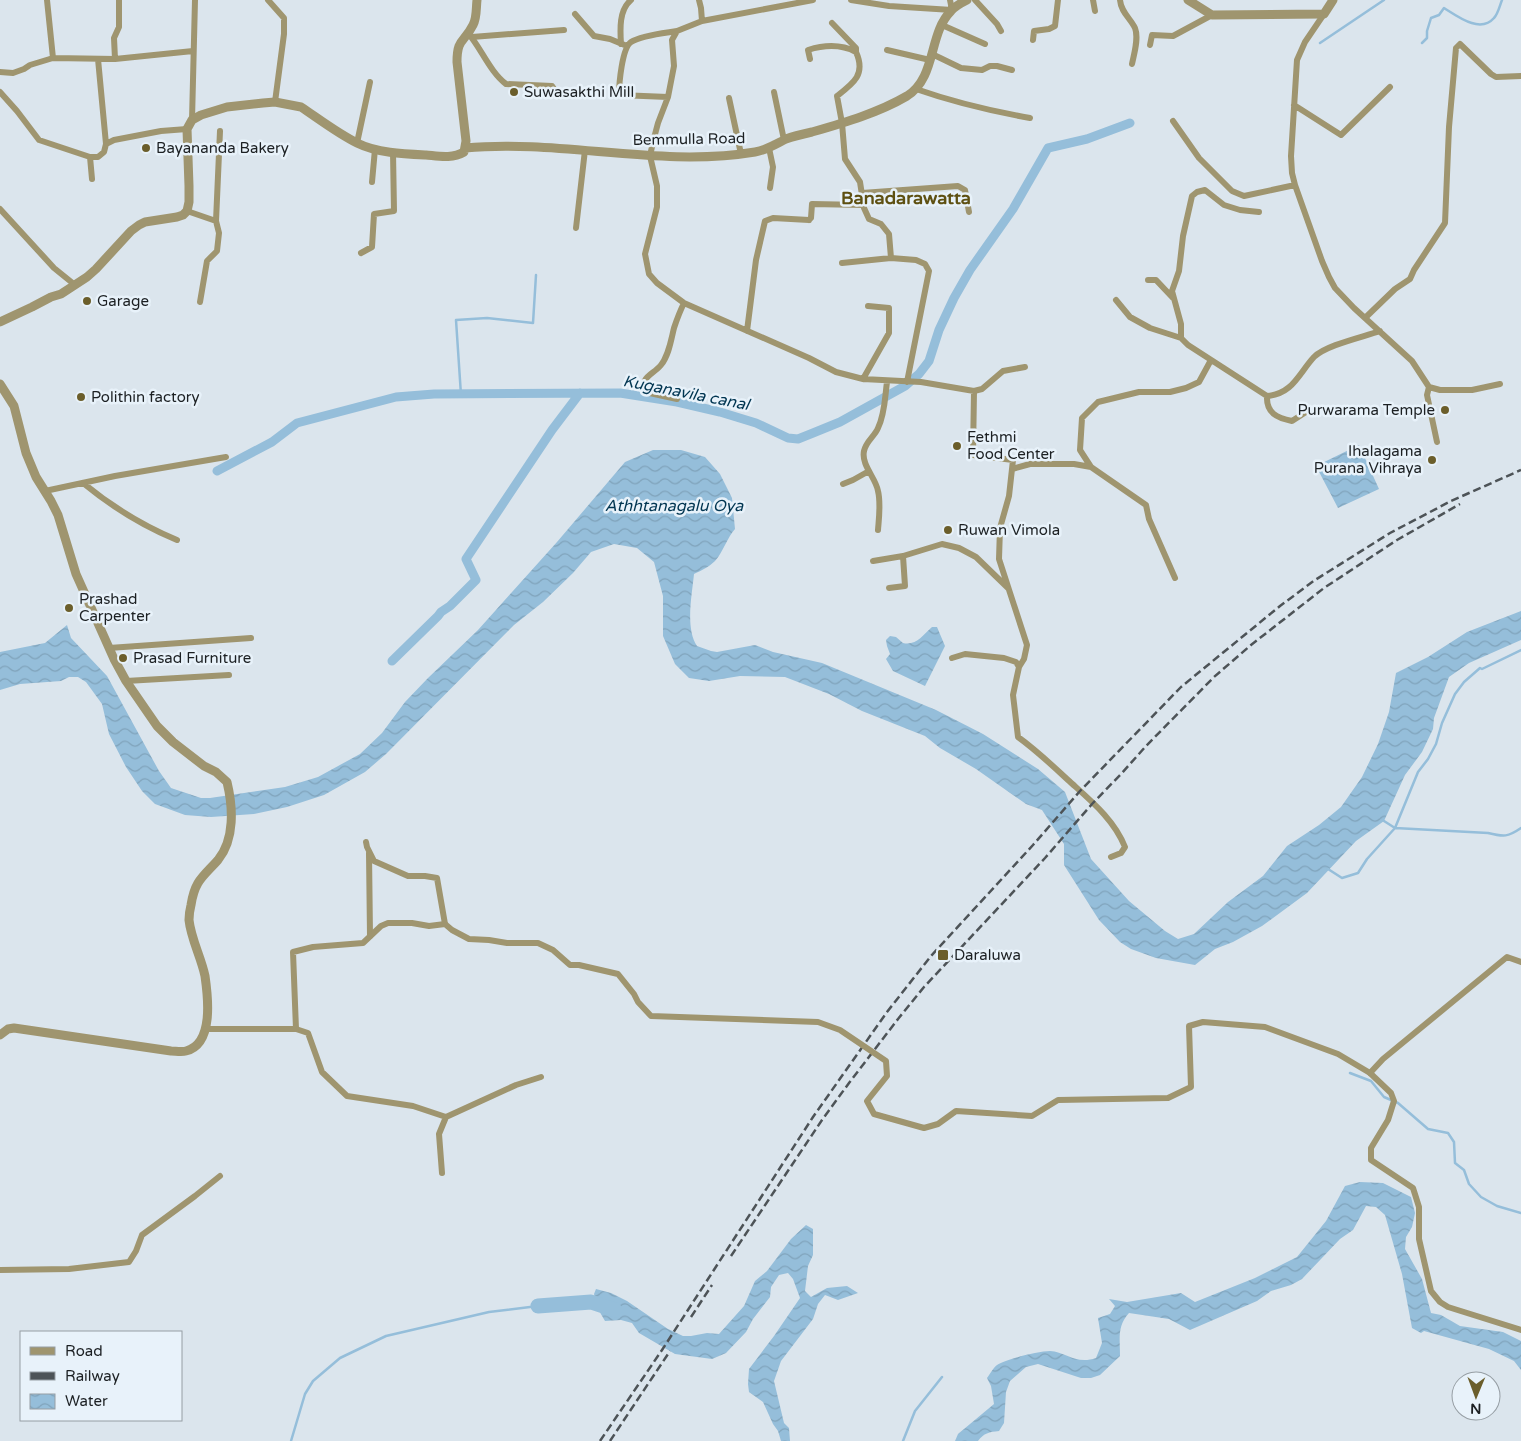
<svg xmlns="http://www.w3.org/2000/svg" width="1521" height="1441" viewBox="0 0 1521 1441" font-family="'Varela Round',sans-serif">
	<defs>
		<pattern id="water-waves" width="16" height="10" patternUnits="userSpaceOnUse" patternTransform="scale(1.25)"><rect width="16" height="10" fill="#95beda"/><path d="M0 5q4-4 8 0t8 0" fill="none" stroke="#80a3bb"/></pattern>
	</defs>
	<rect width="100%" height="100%" fill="#dbe5ed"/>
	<path fill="url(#water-waves)" d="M1359,445L1379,489L1338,508L1316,466Z
		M653,450H681L705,457L720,474L732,498L735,529C727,538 723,552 715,561C709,567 702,570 694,574C692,595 685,628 697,646L711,651L717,652L755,645L773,652L822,663L936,710L983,734L1038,769L1065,792L1091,859L1129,901L1165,931L1178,939L1194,934L1228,902L1263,876L1287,846L1319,825L1341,807L1362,777L1378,744L1389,712L1396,673L1428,657L1467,632L1521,611V640L1469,663L1449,677L1434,718L1433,729L1422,752L1405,775L1384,821L1356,841L1307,893L1262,926L1233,942L1215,949L1195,965L1156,958L1131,949L1120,942L1099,920L1064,865V844L1042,810L1026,804L976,769L940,748L925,736L862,711L829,694L785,677L740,676L709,681L689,678L675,664L663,636V596L654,562L637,548L614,544L591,552L573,573L543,602L514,625L386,754L365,772L324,795L287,807L254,814L211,817L185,815L155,804L142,791L126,767L109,734L102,704L86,682L78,677H69L61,681L20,684L0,690V652L45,643L67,625L71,638L107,676L159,771L171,788L201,798H210L285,787L318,777L360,754L382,733L405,702L428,678L478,630L557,542L625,462Z
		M932,627H937L945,646L925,686L893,671L886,659L890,654L887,646L886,640L890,636L896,637L903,643C916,646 923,635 932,627Z
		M1360,1182L1383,1183L1411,1197L1415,1213L1412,1227L1406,1237L1405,1249L1422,1279L1431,1313L1441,1315L1460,1326L1503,1332L1521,1341V1370L1514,1361L1489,1349L1424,1331L1421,1333L1412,1328L1402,1274L1385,1215L1376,1207L1366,1206L1353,1230L1340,1239L1302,1279L1291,1285L1271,1291L1257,1301L1190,1330L1169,1319L1129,1313C1117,1326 1120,1338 1120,1356L1100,1375L1091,1378H1081L1038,1364L1026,1367L1010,1381L1006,1392L1004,1423L999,1431C989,1432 984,1433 978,1441H955L958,1434L994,1404L991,1386L987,1378C990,1374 993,1368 997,1365C1007,1359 1038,1351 1050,1351C1066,1352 1076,1365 1096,1358L1102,1343L1098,1318L1110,1314L1115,1306L1109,1299L1127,1302L1181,1293L1195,1302L1255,1278L1297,1257L1326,1221L1345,1186Z
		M806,1225L813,1229V1255L808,1266L805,1291L811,1297L827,1288L847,1286L858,1293L838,1300L825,1295L818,1304L813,1319L781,1361L774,1381L784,1423L789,1428L790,1441H781L778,1431L773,1424L763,1402L749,1392L748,1384L749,1369L774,1336L800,1298L793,1279L788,1273L779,1275L771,1287L770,1297L753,1319L746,1332L726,1353L712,1359L675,1354L639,1333L632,1323L621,1320L605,1321L598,1309L594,1294L596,1289L611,1293L627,1301L668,1329L683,1336H691L707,1333L719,1334L744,1306L755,1281L767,1271L791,1239Z"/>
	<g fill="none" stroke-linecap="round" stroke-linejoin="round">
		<path stroke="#95beda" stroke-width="2.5" d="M1320,43L1384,0
			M1422,43L1427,38V31L1431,18L1439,15L1444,8C1457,16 1480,34 1494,18C1498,14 1500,5 1502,0
			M461,395L456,320L487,318L533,323L536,275
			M1384,821L1395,828L1488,833C1504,837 1508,837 1521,828
			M1328,869L1342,878L1358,873L1367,859L1395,828L1418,772L1428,759L1436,744L1442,723L1455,694L1464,682L1480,668L1482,669L1521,650
			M1350,1073L1371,1081L1384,1097L1398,1103L1428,1129L1448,1133L1454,1142L1455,1163L1464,1170L1469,1184L1481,1197L1497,1206L1521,1213
			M291,1441L305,1394L313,1381L340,1358L386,1336L489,1312L538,1306
			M903,1441L915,1411L942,1377"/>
		<path stroke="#95beda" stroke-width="9" d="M217,471L272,442L297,423L396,397L434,394L620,393L677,402L720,412L756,423L788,438L798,439L813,433L840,422L905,386L919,374L929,361L939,330L954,298L970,270L1013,209L1048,148L1087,139L1130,123
			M392,661L438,616L441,612L450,606L476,580L466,559L552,430L580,393"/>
		<path stroke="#95beda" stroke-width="15" d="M538,1306L591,1302L615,1310"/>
		<path stroke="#9f956f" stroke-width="6" d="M47,0L53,58
			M268,0L284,18V34L275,102
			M699,0L701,8L702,21L813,0
			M851,0L889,6L952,10L950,0
			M975,0L997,24L1001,31
			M1093,0L1095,11
			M1120,0C1121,12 1130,18 1135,28C1139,38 1134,54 1132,64
			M575,14L594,36L610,39L627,46
			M1324,14L1305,42L1297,60L1291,156L1292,173L1295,185L1322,261L1329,277L1335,288L1354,308L1412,361L1429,387L1440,390H1472L1500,384
			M702,21L677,31L672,40L674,66L668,97L658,123L653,142L650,156L657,186V207L645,254L649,274L657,283L684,303L809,358L836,372L863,379L921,382L974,391L982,389L1003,371L1025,367
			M832,23L856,48V52
			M942,25L985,44
			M468,33C481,48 490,72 506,84L552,86L559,96
			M472,37L564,30
			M1033,40L1034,31L1049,29L1055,26L1058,0
			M621,44C620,29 619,10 631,0
			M1150,45L1152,35L1173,36L1212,15
			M887,50L930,60
			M932,54L961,68L982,70L990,66H997L1012,70
			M98,59L106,144
			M115,59L114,38L119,27V0
			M810,59L808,50C824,45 841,44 856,52C866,74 854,83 837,96L842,123L845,159L860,182L864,208L869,219L881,224L889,234L891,258L916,260L925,264L929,271L907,382
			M0,72L13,73L24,69L30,65L53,58L115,59L193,51
			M916,89C953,102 991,111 1030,118
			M0,92L17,111L39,140L90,157H98L104,152L106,144L114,140L161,131L187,129
			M774,92L784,140
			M668,97L619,95C619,84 622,48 631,42C642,35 665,33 677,31
			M729,98L741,154
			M1294,105L1341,135L1390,87
			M192,120L195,0
			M1173,121L1199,158L1232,191L1244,196L1295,185
			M357,143L370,82
			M769,148L773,167L770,188
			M90,157L92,179
			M372,182L375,149
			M862,193L958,186L965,190L969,212
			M0,209L54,268L75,285
			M187,211L216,221L219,233L217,251L207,261L200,302
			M1259,212L1240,210L1224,205L1205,190L1197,192L1192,196L1183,236L1179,271L1172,291L1181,324V338L1188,345L1267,396C1293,394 1299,373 1314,357C1326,345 1363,337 1380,331
			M809,220L811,218L812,204L863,205
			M216,221L220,131
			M576,228L585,150
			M361,253L372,247L374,214L394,211L393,152
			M842,263L891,258
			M1148,280H1156L1173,298
			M1116,300L1130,317L1150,328L1181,338
			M1365,318L1395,289L1410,279L1414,270L1445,223L1449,127L1456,48L1460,44L1491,74L1496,77L1521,76
			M747,331L756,260L765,221L773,218L809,220
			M863,379L889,333V308L868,306
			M1429,387L1427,395L1437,442
			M974,391L973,455L1013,460L1009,496L1000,528L999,559L1027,645L1024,659L1019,667L1013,695L1018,737C1036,750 1052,765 1068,780C1090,800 1114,819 1125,847L1121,853L1111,857
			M1267,396C1266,413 1277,418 1292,421L1309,410
			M677,399L645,392C640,376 653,375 661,365C669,355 671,340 674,328C677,319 680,311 684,303
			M1012,469L1030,464H1074L1091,467
			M83,483C111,506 143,526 177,540
			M843,484L853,480L869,471
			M45,491L115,476L226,457
			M878,530C879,517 881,503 878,491C876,478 861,465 864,451C866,441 875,436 878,428C885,414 885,396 887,382
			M873,561L903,556
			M1175,578L1149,519L1146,505L1091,467L1080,450L1082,418L1098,402L1139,392H1170L1186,388L1199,382L1211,360
			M889,588L905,586L903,556L942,544L959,548L976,557L1008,588
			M109,648L251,638
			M952,658L965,654L1004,658L1016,662L1019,667
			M126,681L229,675
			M366,842L367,847L374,861L408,876H425L437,878L445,924
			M369,853L370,936
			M296,1029L308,1033L322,1072L347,1096L413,1106L446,1117
			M1370,1073L1383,1059L1507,957L1521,962
			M442,1173L439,1134L446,1117L516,1085L541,1077
			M0,1270L69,1269L129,1262L136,1251L142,1235L195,1196L220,1176"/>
		<path stroke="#9f956f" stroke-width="9" d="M1188,0L1212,15L1324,14L1333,0
			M465,148C562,139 659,168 755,152C767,150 776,144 786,139C794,136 803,134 812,132C843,123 878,113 907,96C937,77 928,34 951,11C955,6 961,3 967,0
			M0,322L32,307L51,297L61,294L87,277L96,269L131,231L139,225L145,222L177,217L183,215L187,211L189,202V186L187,129L192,120L201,115L227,107L263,103L275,102L301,107C319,119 337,133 357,143C377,153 403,154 426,155C438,156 452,159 464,152L466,141L457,62C457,38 464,43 473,25C477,18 476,8 477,0
			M0,384L14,406L26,453L36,477L51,501L58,515L76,574L114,659L126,681L157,726L173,742L204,766L216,772L227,782C233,807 235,839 218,860C203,877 195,880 191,905C190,909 189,915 189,920C191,939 201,957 205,976C208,997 214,1044 186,1051C182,1052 175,1051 171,1051L14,1028L8,1029L0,1035"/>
		<path stroke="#4d5357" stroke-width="2.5" stroke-dasharray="8 4" stroke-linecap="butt" d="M731,1256L822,1120L849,1083L898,1019L924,987L1045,858L1092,804L1122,773L1146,746L1214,677L1251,645L1324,588L1397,540L1460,504
			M691,1317L712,1285
			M600,1441L662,1350L813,1117L887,1012L931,956L1033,845L1080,791L1181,687L1280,606L1315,580L1390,533L1451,501L1521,470
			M610,1441L670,1351"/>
		<path stroke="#9f956f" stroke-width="6" d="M206,1029H296L293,952L313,947L363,943L381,926L388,923H412L429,926L445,924L452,930L469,939L489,940L507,943H538L553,950L570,965H579L618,974L634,994L638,1002L651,1016L818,1022L840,1030L886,1061L887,1076L867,1101L874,1114L924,1128L938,1124L956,1111L1032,1116L1058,1100L1168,1098L1191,1087L1189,1026L1203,1022L1265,1027L1338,1054L1370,1073L1391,1093L1394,1101L1388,1120L1371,1148V1160L1413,1188L1419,1207V1239L1431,1291L1440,1302L1448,1307L1521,1330"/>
	</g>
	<g fill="#6b5e2b" stroke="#e8f2fa" stroke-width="2">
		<circle cx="514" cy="92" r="5"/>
		<circle cx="146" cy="148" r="5"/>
		<circle cx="87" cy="301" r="5"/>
		<circle cx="81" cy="397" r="5"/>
		<circle cx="1445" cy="410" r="5"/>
		<circle cx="957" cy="446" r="5"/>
		<circle cx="1432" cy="460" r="5"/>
		<circle cx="948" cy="530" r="5"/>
		<circle cx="69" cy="608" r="5"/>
		<circle cx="123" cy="658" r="5"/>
		<rect x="937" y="949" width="12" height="12" rx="2.5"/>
	</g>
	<g text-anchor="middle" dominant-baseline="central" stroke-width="5" stroke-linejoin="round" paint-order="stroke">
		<g font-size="15" fill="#1c2023" stroke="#e8f2fa" text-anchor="start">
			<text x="524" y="92">Suwasakthi Mill</text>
			<text x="156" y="148">Bayananda Bakery</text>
			<text x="97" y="301">Garage</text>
			<text x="91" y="397">Polithin factory</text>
			<text x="1435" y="410" text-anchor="end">Purwarama Temple</text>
			<text x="967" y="437">Fethmi<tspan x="967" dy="17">Food Center</tspan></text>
			<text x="1422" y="451" text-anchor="end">Ihalagama<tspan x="1422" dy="17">Purana Vihraya</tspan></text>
			<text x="958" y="530">Ruwan Vimola</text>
			<text x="79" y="599">Prashad<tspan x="79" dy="17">Carpenter</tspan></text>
			<text x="133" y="658">Prasad Furniture</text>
			<text x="954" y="955">Daraluwa</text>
		</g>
		<g font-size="15" fill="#1c2023" stroke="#e8f2fa">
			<text transform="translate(689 139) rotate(-1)">Bemmulla Road</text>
		</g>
		<g font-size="16" font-style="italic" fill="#003551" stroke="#e8f2fa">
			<text transform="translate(686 393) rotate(11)">Kuganavila canal</text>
			<text x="674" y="506">Athhtanagalu Oya</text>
		</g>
		<g font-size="18" font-weight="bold" fill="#5e5012" stroke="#e8f2fa">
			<text x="906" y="198">Banadarawatta</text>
		</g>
	</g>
	<rect x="20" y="1331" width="162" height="90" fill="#e8f2fa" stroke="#969ea4"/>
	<rect x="30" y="1347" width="25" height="8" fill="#9f956f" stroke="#969ea4"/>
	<text x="65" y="1356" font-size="15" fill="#1c2023">Road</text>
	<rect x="30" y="1372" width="25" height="8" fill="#4d5357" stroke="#969ea4"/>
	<text x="65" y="1381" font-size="15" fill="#1c2023">Railway</text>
	<rect x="30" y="1394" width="25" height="15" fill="url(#water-waves)" stroke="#969ea4"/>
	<text x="65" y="1406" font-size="15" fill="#1c2023">Water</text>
	<g transform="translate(1476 1396) rotate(181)"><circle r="24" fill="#e8f2fa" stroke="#969ea4"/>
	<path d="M0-4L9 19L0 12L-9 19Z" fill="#6b5e2b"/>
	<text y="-8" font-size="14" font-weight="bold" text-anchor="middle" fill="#1c2023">N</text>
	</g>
</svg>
